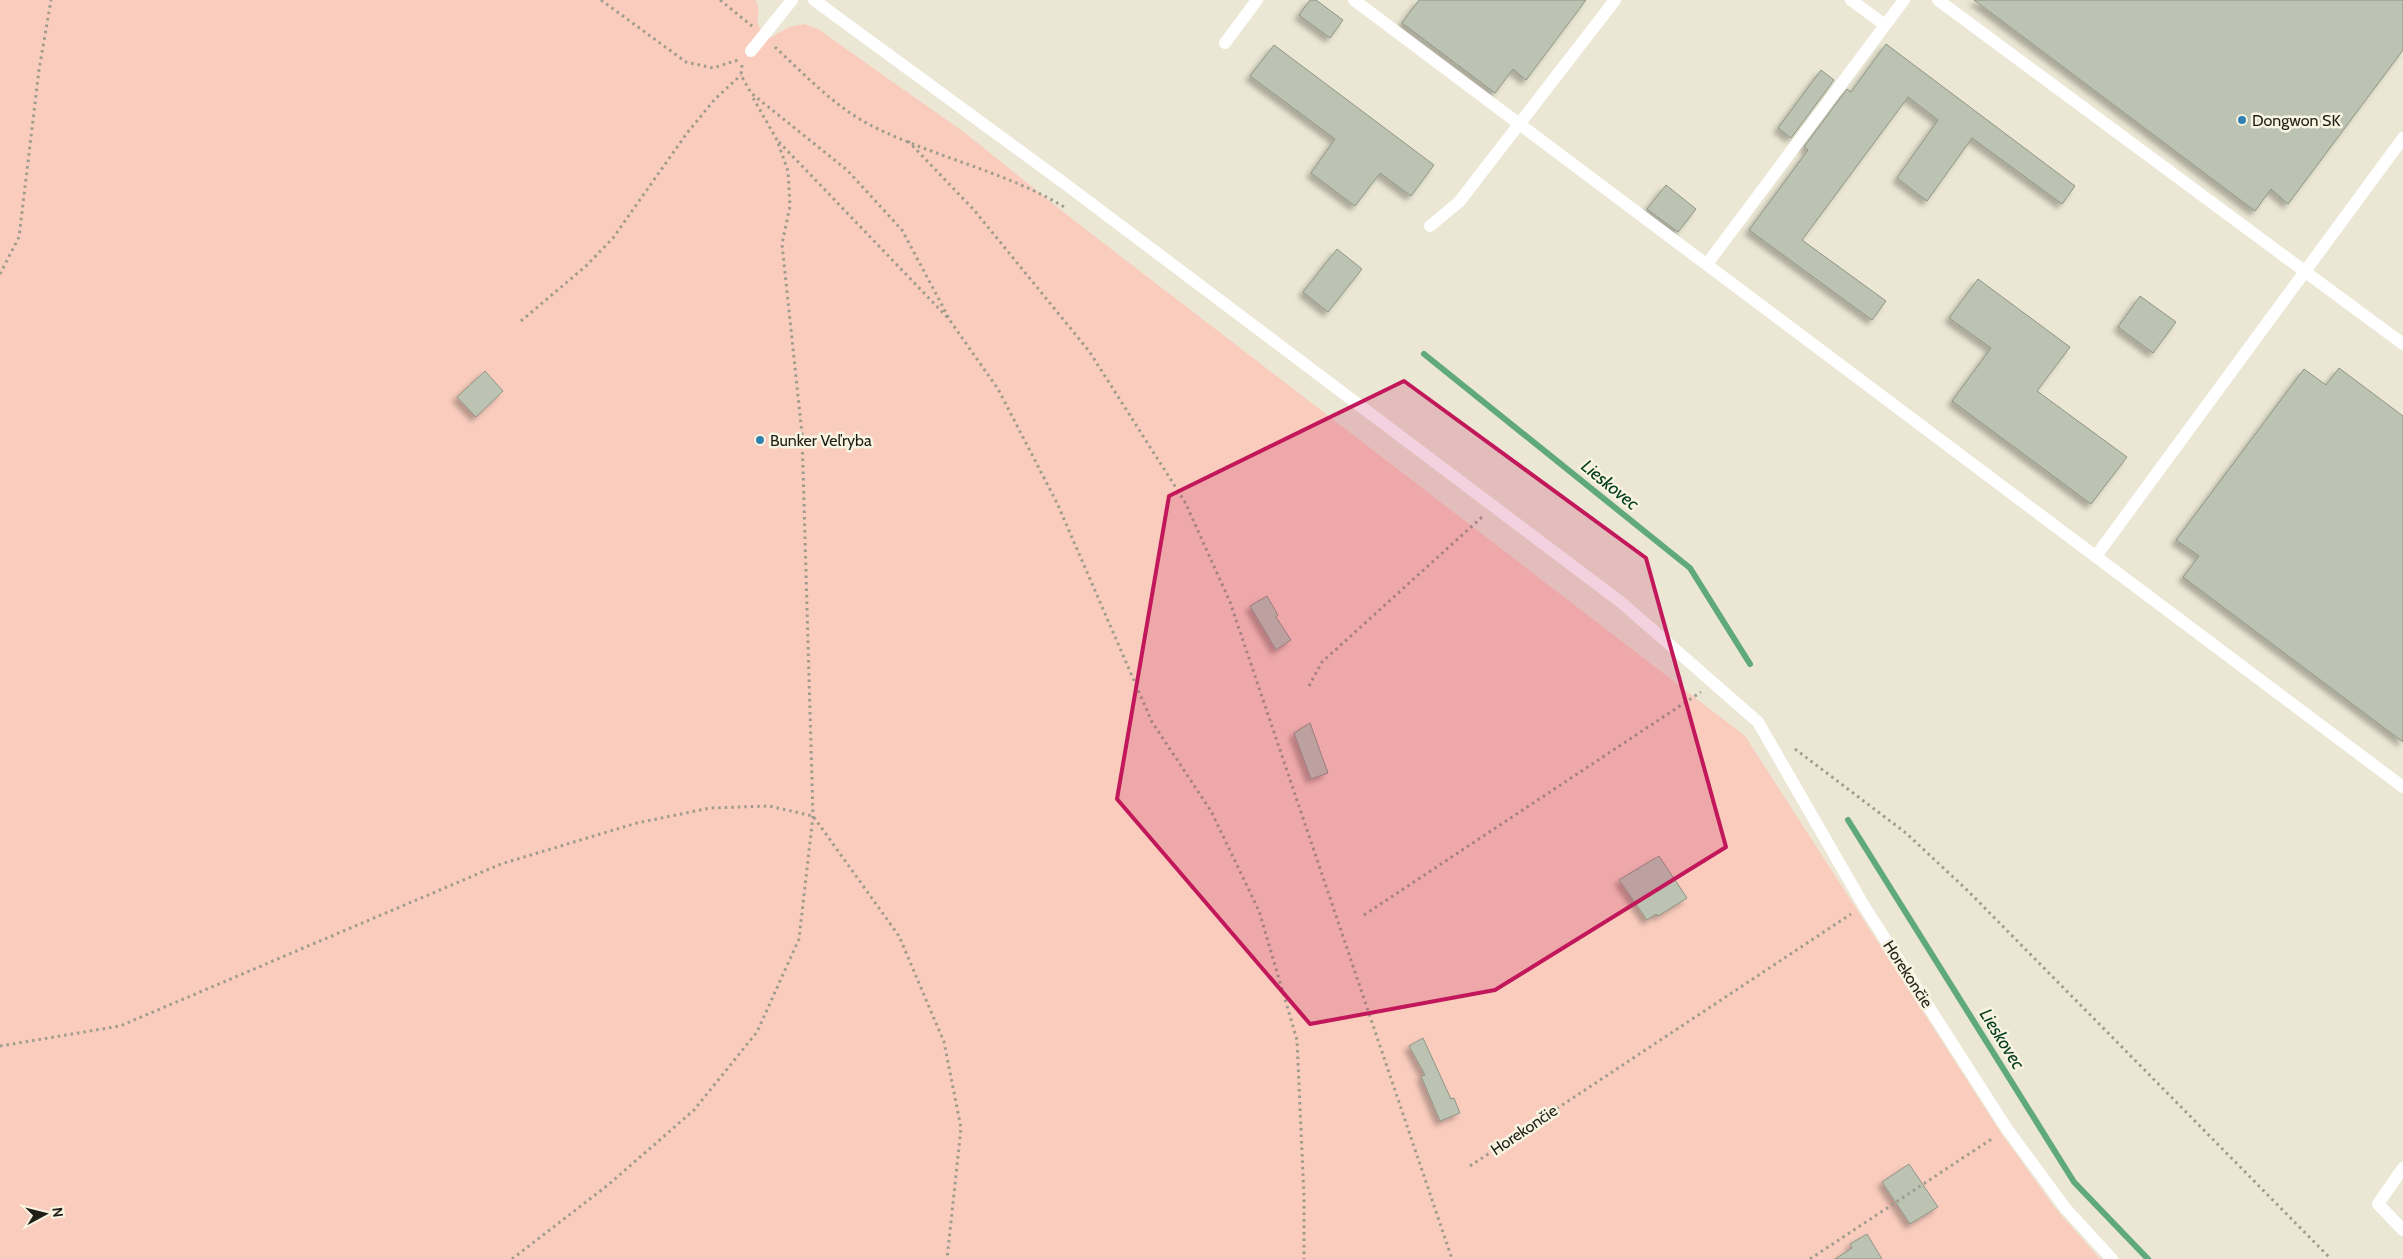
<svg xmlns="http://www.w3.org/2000/svg" width="2403" height="1259" viewBox="0 0 2403 1259" font-family="Cabin,sans-serif">
	<defs>
		<filter id="shadow"><feDropShadow dx="-4.5" dy="4.5" stdDeviation="2.5" flood-color="#0004"/></filter>
	</defs>
	<rect width="100%" height="100%" fill="#ebe7d4"/>
	<path fill="#f9ccbd" d="M0,0H756C764,20 748,21 770,38L789,27L804,24L818,29L965,133L1076,222L1745,736L2001,1133L2055,1208L2100,1259H0Z"/>
	<g fill="none" stroke-linecap="round" stroke-linejoin="round">
		<path stroke="#60a97a" stroke-width="6" d="M1424,354L1690,568L1750,664
			M1848,820L2074,1182L2148,1259"/>
	</g>
	<path fill="#bcc3b2" stroke="#8f9585" filter="url(#shadow)" d="M1310,0H1316L1343,20L1330,38L1299,15Z
		M1419,0H1586L1526,80L1513,69L1495,93L1402,23Z
		M1974,0H2403V50L2288,204L2271,189L2255,211Z
		M1886,44L2075,186L2062,204L1972,138L1927,201L1897,178L1938,120L1908,97L1802,240L1886,301L1872,320L1749,230L1808,150L1804,147L1847,89L1851,92Z
		M1274,45L1434,165L1411,196L1380,173L1355,206L1311,173L1335,139L1250,76Z
		M1821,70L1834,80L1791,138L1778,128Z
		M1666,185L1696,209L1678,232L1647,209Z
		M1337,249L1362,269L1328,312L1303,292Z
		M1978,279L2070,347L2037,391L2127,457L2091,504L1952,401L1991,348L1949,318Z
		M2140,296L2176,322L2153,353L2118,327Z
		M2339,368L2403,416V742L2183,577L2199,556L2176,540L2304,369L2326,385Z
		M485,371L503,391L476,417L457,397Z
		M1267,596L1278,615L1276,617L1291,640L1276,650L1250,606Z
		M1310,723L1328,773L1311,779L1294,733Z
		M1659,856L1687,898L1658,916L1656,914L1647,920L1619,880Z
		M1423,1038L1451,1099L1454,1098L1460,1113L1440,1121L1421,1076L1425,1075L1409,1046Z
		M1909,1164L1938,1207L1910,1224L1882,1182Z
		M1867,1234L1882,1259H1835L1852,1248L1850,1244Z"/>
	<g fill="none" stroke-linecap="round" stroke-linejoin="round">
		<path stroke="#9f9c8e" stroke-width="3" stroke-dasharray="2.5 4" stroke-linecap="butt" d="M601,0L686,62L713,68L738,60
			M720,0L752,26
			M775,47C805,75 835,107 872,126C934,157 1007,172 1066,208
			M742,65L741,75L751,93L847,170L902,230L951,322L998,389L1057,503L1152,722L1211,811L1259,911L1297,1040L1304,1197V1259
			M908,141L974,210L1089,351L1185,502L1230,602L1452,1259
			M779,142L948,318
			M0,274L19,237L39,70L51,0
			M521,321L586,266L613,238L687,133L715,99L741,75
			M1309,686L1322,662L1482,517
			M1795,749L1906,833L1968,891L2331,1259
			M1364,915L1701,692
			M0,1046L120,1026L501,864L637,823L710,808L769,806L813,816L899,936L944,1042L961,1128L947,1259
			M1470,1166L1851,914
			M512,1259L608,1185L694,1110L757,1032L799,939L813,816L802,434L782,244L790,206L788,171L777,140L752,96
			M1810,1259L1993,1138"/>
		<path stroke="#fff" stroke-width="12" d="M814,0L1068,186L1622,603L1758,722L1864,906L2007,1129L2066,1209L2112,1259
			M1354,0L2403,787
			M1851,0L1885,25
			M1938,0L2403,344
			M1225,43L1257,0
			M751,51L792,0
			M1430,226L1459,202L1615,0
			M1707,264L1904,0
			M2096,556L2403,138
			M2403,1168L2378,1204L2403,1230"/>
	</g>
	<path fill="#c2185b" fill-opacity="0.2" stroke="#c2185b" stroke-width="4" stroke-linejoin="round" d="M1404,381L1646,558L1726,847L1495,990L1310,1024L1117,799L1169,496Z"/>
	<g fill="#3180b2" stroke="#f8f4e1" stroke-width="2">
		<circle cx="2242" cy="120" r="5"/>
		<circle cx="760" cy="440" r="5"/>
	</g>
	<g text-anchor="middle" dominant-baseline="central" stroke-width="5" stroke-linejoin="round" paint-order="stroke">
		<g font-size="16" fill="#1f1e17" stroke="#f8f4e1" text-anchor="start">
			<text x="2252" y="120">Dongwon SK</text>
			<text x="770" y="440">Bunker Veľryba</text>
		</g>
		<g font-size="16" fill="#1f1e17" stroke="#f8f4e1">
			<text transform="translate(1908 974) rotate(57)">Horekončie</text>
			<text transform="translate(1524 1130) rotate(-34)">Horekončie</text>
		</g>
		<g font-size="18" font-style="italic" fill="#003b1d" stroke="#f8f4e1">
			<text transform="translate(1610 485) rotate(39)">Lieskovec</text>
			<text transform="translate(2002 1039) rotate(58)">Lieskovec</text>
		</g>
	</g>
	<g transform="translate(45 1214) rotate(83)" stroke="#f8f4e1" stroke-width="4" paint-order="stroke">
	<path d="M0-4L9 19L0 12L-9 19Z" fill="#1f1e17"/>
	<text y="-8" font-size="14" font-weight="bold" text-anchor="middle" fill="#1f1e17">N</text>
	</g>
</svg>
